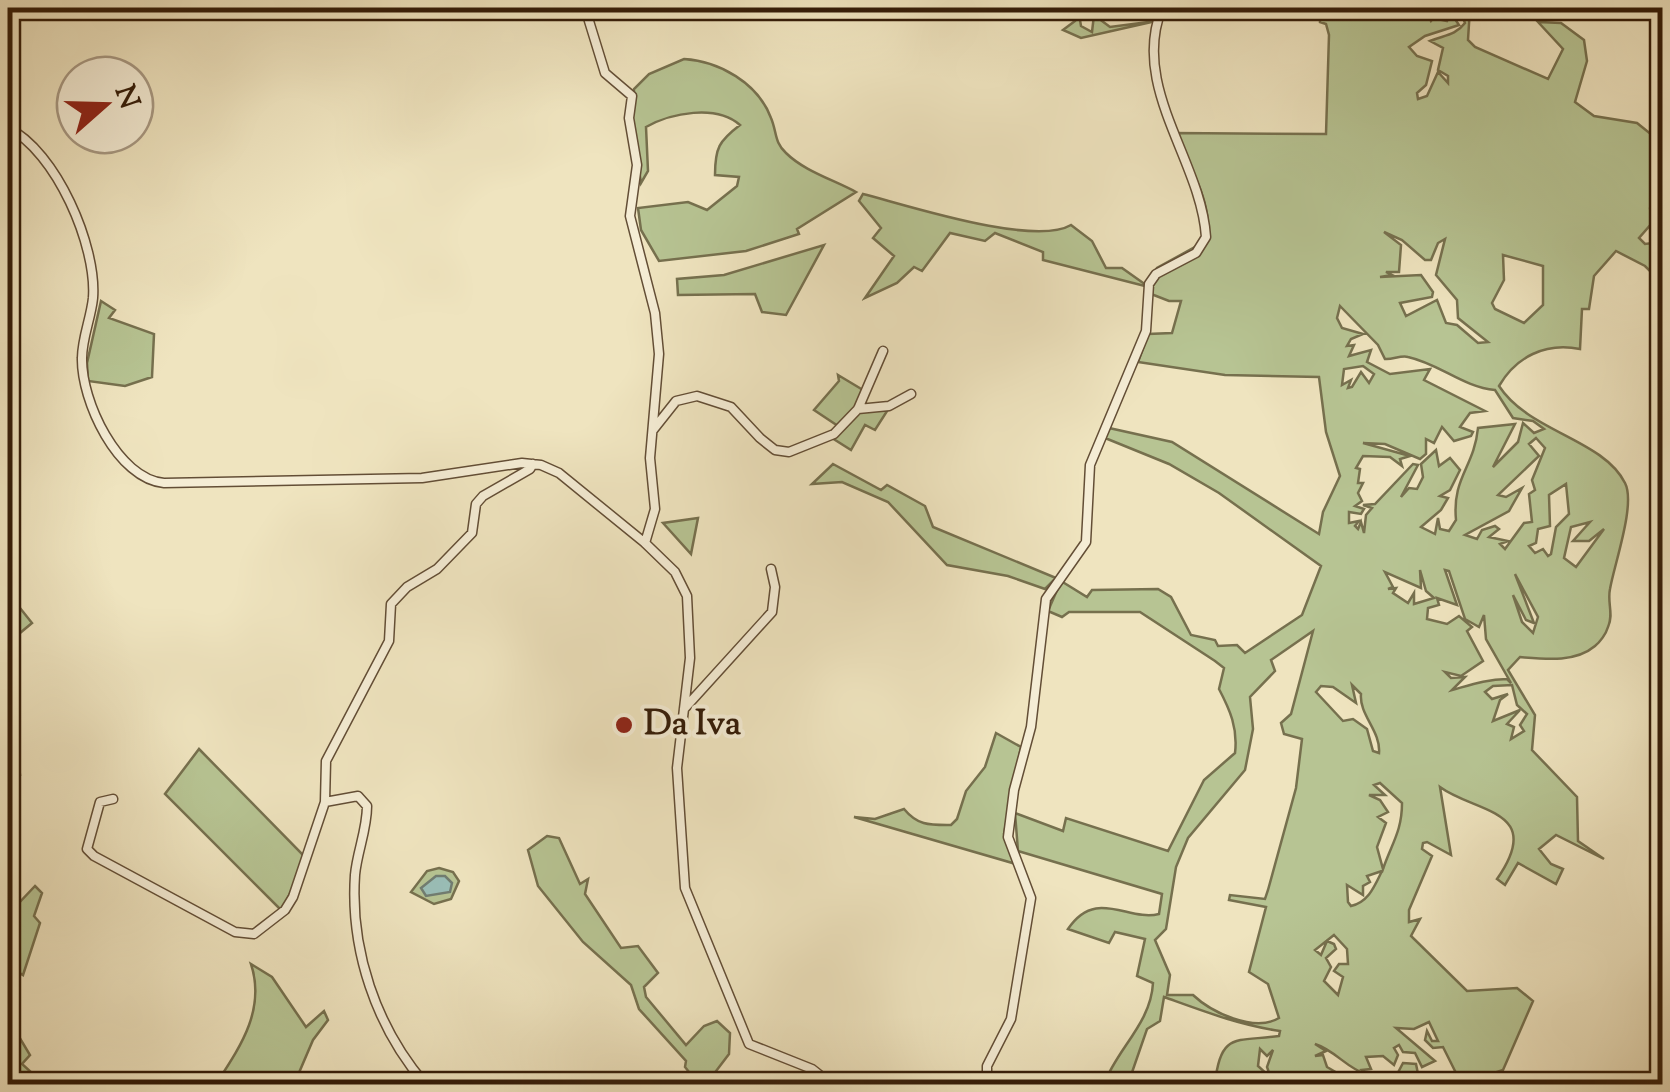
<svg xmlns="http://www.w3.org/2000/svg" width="1670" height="1092" viewBox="0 0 1670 1092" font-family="'Sorts Mill Goudy',serif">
	<rect width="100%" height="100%" fill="#efe4bf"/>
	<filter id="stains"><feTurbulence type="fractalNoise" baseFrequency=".002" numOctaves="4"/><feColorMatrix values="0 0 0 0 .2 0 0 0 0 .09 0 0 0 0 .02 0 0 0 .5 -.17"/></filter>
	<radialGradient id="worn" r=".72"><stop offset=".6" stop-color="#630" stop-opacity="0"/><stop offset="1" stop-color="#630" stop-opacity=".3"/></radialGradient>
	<path fill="#b7c493" stroke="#76704e" stroke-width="2.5" fill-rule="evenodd" d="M1072,8H1078L1081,26L1092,32L1094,15L1110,27L1156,21L1081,38L1063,30L1075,21Z
		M1320,8H1425L1431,21L1442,8H1452L1442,20L1447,21L1451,13L1459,25L1425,36L1409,47L1417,56L1432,61L1426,85L1417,93L1418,99L1427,96L1438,72L1448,83V76L1438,70L1443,48L1430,41C1444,35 1455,36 1465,23L1459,8H1470L1468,40L1475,47L1548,79L1563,49L1538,22L1561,23L1584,40L1587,61L1575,102L1594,116L1637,123L1662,143V192L1650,208L1652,223L1639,238L1645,244L1662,242V283L1645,266L1616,251L1594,276L1589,309H1582L1580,349C1545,342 1516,357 1499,386C1529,432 1603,439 1625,483C1636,504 1614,565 1610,589C1607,603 1614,614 1608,627C1606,634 1600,642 1595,646C1575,663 1544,659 1520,657L1508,670L1535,715L1532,750L1577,797L1578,841L1604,859L1556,835L1539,849L1551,864L1563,869L1556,884L1518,863L1505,885L1497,879C1546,809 1475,813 1440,787L1451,855L1427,842L1423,843L1422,849L1432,856L1409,910V922L1420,919L1411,936L1467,991L1517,988L1533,1001L1503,1070L1461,1084H1441L1455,1071L1443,1047L1433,1048L1425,1040L1427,1031L1432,1041H1438L1429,1022L1414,1029L1396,1028L1435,1061L1422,1067L1415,1053L1403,1052L1399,1045L1394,1048L1398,1055L1394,1065L1383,1056L1366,1057L1371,1069L1362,1070L1378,1084H1370L1368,1075C1347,1069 1335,1050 1315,1044L1326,1051L1315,1056L1323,1055L1327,1067L1339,1074H1350L1354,1084H1273L1267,1067L1273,1050L1267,1056L1260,1049L1258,1066L1269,1076L1261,1079L1264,1084H1229L1226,1080L1215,1084C1220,1031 1237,1042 1279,1036L1280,1031C1239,1025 1203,1011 1164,997L1160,1021L1147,1029L1128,1084H1104C1117,1049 1151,1023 1153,983L1137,976L1145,939L1115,932L1109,943L1068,929C1096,887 1128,922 1159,914L1162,894L1018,851L1015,813L1063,831L1066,818L1168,851L1204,780L1235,753C1238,728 1230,710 1219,689L1224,668L1215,661L1140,612H1069L1062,617L1048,611L1061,581L1087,597L1092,590L1158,589L1171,597L1191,635L1215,640L1218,646L1237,645L1245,653L1302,615L1321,566L1219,493L1169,464L1105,438L1109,428L1172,442L1319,534L1323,512L1340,476L1326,432L1319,377L1225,375L1138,362L1148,334L1172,333L1181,301H1169L1146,292L1145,286L1043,260V252L995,233L985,241L950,233L922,271L914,267L897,283L865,298L894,256L873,238L881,228L859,201L863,194C906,205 1034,247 1071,225L1092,241L1106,268H1122L1146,285L1157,268L1195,247L1199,255C1224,221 1190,166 1174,133L1326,134L1329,35L1326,24L1320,22ZM1384,232L1402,240L1425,260H1431L1438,243L1445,239L1436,275L1457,300L1458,318L1488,342L1478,343L1457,325L1446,323L1437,300L1406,316L1400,303L1432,297L1433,292L1421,275L1380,277L1392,275L1386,272H1399L1401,245ZM1503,255L1543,266V305L1524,323L1495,309L1492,303L1504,280ZM1340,306L1378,345L1385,359C1392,360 1401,355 1408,357C1440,364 1463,387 1495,390L1513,418L1533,421L1544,429L1534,433L1523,423L1518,442L1493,467L1515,424L1478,428C1474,468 1452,477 1456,520L1449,531L1440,529L1438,518L1435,534L1421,527L1441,510L1448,498L1440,496L1450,490L1460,470L1450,458L1439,466L1436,450L1421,464L1423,477L1417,489L1409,488L1401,497L1418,465L1413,464L1375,504L1363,505L1372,508L1366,515L1364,533L1361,522L1358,529L1355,526L1359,521L1349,523V512L1361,514L1364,509L1355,506L1362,501L1358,493L1363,483H1358L1360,469L1356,468L1363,456L1390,457L1402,466L1400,459L1410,456L1363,443L1385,444L1420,459L1426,454V439L1434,443L1442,427L1454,441L1471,436L1473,432L1460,427L1470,413L1485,411L1424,380L1430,369L1390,374L1367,362L1371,350L1349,356L1354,345L1347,346L1351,339L1363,334L1342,328L1337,318ZM1363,366L1374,374L1369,383L1361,372L1352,387L1348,388L1351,380L1342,385L1344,369ZM1536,438L1545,448L1532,480L1535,490L1529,494L1532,522L1524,523L1505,549L1500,544L1508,541L1489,537L1499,529L1495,526L1482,530L1477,539L1465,535L1509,511L1522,488L1506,497L1498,495L1539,456L1529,444ZM1566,484L1569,514L1556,527L1551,554L1548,556L1543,549L1535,553L1529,546L1536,543L1538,529L1550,526L1549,495ZM1590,522L1573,541H1589L1604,529L1576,567L1564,558L1571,527ZM1420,570L1426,591L1434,598L1414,604V593L1408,603L1393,593L1396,588L1388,589L1393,587L1385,572L1421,588ZM1445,570L1449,571L1465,619L1479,627L1484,615L1486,639L1511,683L1507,679C1487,679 1470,685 1452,690L1465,677L1451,678L1445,672L1461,676L1483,661L1467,631L1472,627L1459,616L1447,624L1427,619L1428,608L1439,605L1437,598L1457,605ZM1515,574L1538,617L1533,633L1522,622L1513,595L1526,620L1534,623ZM1313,631L1291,714L1281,723L1284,734L1302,739L1296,788L1268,890L1265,899L1230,895L1229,900L1266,907L1249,972L1268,984L1279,1018C1254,1033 1211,1012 1193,995H1167L1170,975L1155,940L1166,929L1176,867L1188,838L1245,770L1253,729L1250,697L1275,671L1271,660ZM1352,685L1361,694C1359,715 1381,731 1379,753L1373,751L1367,729L1353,719L1343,721L1316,692L1321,686L1333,687L1356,703ZM1512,685L1517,705L1527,714L1520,725L1524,731L1511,739L1514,727L1507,724L1520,710L1493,721L1500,700L1508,694L1492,699L1485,692L1493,686ZM1380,783L1402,803C1402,831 1392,843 1383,869L1377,847L1386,823L1378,817L1388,812L1380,800L1369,795H1385L1374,785ZM1382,871C1375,885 1369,902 1351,906L1348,902L1347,885L1363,895V886L1370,882L1367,876ZM1334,935L1347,949L1348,964H1339L1334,971L1343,977L1338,995L1324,981L1331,967L1326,958L1336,949L1334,944L1327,941L1321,955L1315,950Z
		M684,59C719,61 758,83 771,118C777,132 774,142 786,153C804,171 834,180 856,192L797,229L799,234L746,251L659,261L641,230L638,208L688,202L707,210L737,186L739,177L715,175C715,148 719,141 740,125C716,104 671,113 646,127L648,171L641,183L632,127L634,89L649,74Z
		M824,245L786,315L762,312L755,294L678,295L677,279L724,275Z
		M101,301L115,310L109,318L154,334L152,377L125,386L88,381L87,363Z
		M838,375L863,390L859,401L869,410L889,408L875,430L865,425L851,450L832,438L841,428L814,410L839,381Z
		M833,464L881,490L887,485L925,506L933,527L1056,578L1045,589L1008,576L947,565L888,502L842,482L812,484Z
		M698,518L691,554L663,523Z
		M8,593L32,623L8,643Z
		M15,729L20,775L8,778V730Z
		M996,733L1021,747L1004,834L1016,864L854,817L875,819L904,809C918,826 930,825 951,825L957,819L966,791L985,767Z
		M199,749L306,858L282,911L165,794Z
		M547,836L559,838L580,884L588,879L585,894L621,948L638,946L658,973L644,987L646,997L686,1045L704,1026L717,1021L730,1033L729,1054L707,1083L697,1082L685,1067L686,1061L639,1009L631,985L583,942L538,886L528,850Z
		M439,868L453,872L459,881L451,899L434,904L411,892L427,871Z
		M35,886L42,893L34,916L40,923L23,975L8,966V891L17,905Z
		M251,964L272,977L306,1027L324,1011L328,1020L313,1040L298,1075L216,1084C240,1047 266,1010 251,964Z
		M8,1034L18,1035L30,1055L22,1064L44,1084H8Z
		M1403,1063L1416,1064L1420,1084H1392Z"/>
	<path fill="#9abeb7" stroke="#717d71" stroke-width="2.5" d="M436,876H445L452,883L450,892L426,896L421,888Z"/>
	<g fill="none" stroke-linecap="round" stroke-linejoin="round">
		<defs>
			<path id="street" d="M585,8L605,73L632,96L629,118L637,165L630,216L655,313L659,354L650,458L655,509L645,543
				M8,128C56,151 97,246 93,298C91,318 82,338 82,358C81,401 118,479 164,483L422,478L522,463L541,465L559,473L645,543L675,572L687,596L690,658L677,768L685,888L749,1044L812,1069L831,1084
				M858,409L889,406L911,394
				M653,430L676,401L697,396L731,407L760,438L775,450L789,452L834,434L858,409L883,351
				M684,709L772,612L775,587L771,569
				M113,799L100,802L87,849L94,856L235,932L254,934L285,910L293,897L325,802
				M425,1084C376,1027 350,950 355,875C357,852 367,830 367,806L358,796L325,802L326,761L389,641L391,604L407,587L437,569L472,533L476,504L483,496L530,469L533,464
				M987,1084V1066L1011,1019L1031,898L1008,837L1014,790L1031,727L1046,599L1086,542L1090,465L1146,331L1149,284L1156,274L1196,253L1206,237C1201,160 1130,87 1162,8"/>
		</defs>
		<use href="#street" stroke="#634e36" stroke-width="11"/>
		<use href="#street" stroke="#f5edd5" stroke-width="8"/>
	</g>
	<circle fill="#8f2418" stroke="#f5edd5" stroke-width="4" cx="624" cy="725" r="10"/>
	<g text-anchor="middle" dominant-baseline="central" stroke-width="8" stroke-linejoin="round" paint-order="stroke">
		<g font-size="35" font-weight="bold" fill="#341c08" stroke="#f5edd5" text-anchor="start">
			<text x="644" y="725">Da Iva</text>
		</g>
	</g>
	<rect width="1670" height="1092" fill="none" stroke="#efe4bf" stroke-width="40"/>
	<rect x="10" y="10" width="1650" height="1072" fill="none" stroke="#341c08" stroke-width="5"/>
	<rect x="20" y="20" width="1630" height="1052" fill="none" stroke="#341c08" stroke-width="2.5"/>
	<g transform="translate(105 105) rotate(70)"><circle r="48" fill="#f5edd5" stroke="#a89983" stroke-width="2.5"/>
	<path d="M0-8L18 38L0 25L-18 38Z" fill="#8f2418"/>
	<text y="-15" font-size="28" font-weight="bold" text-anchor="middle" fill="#341c08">N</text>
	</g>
	<rect width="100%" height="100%" filter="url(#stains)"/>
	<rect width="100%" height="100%" fill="url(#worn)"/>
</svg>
